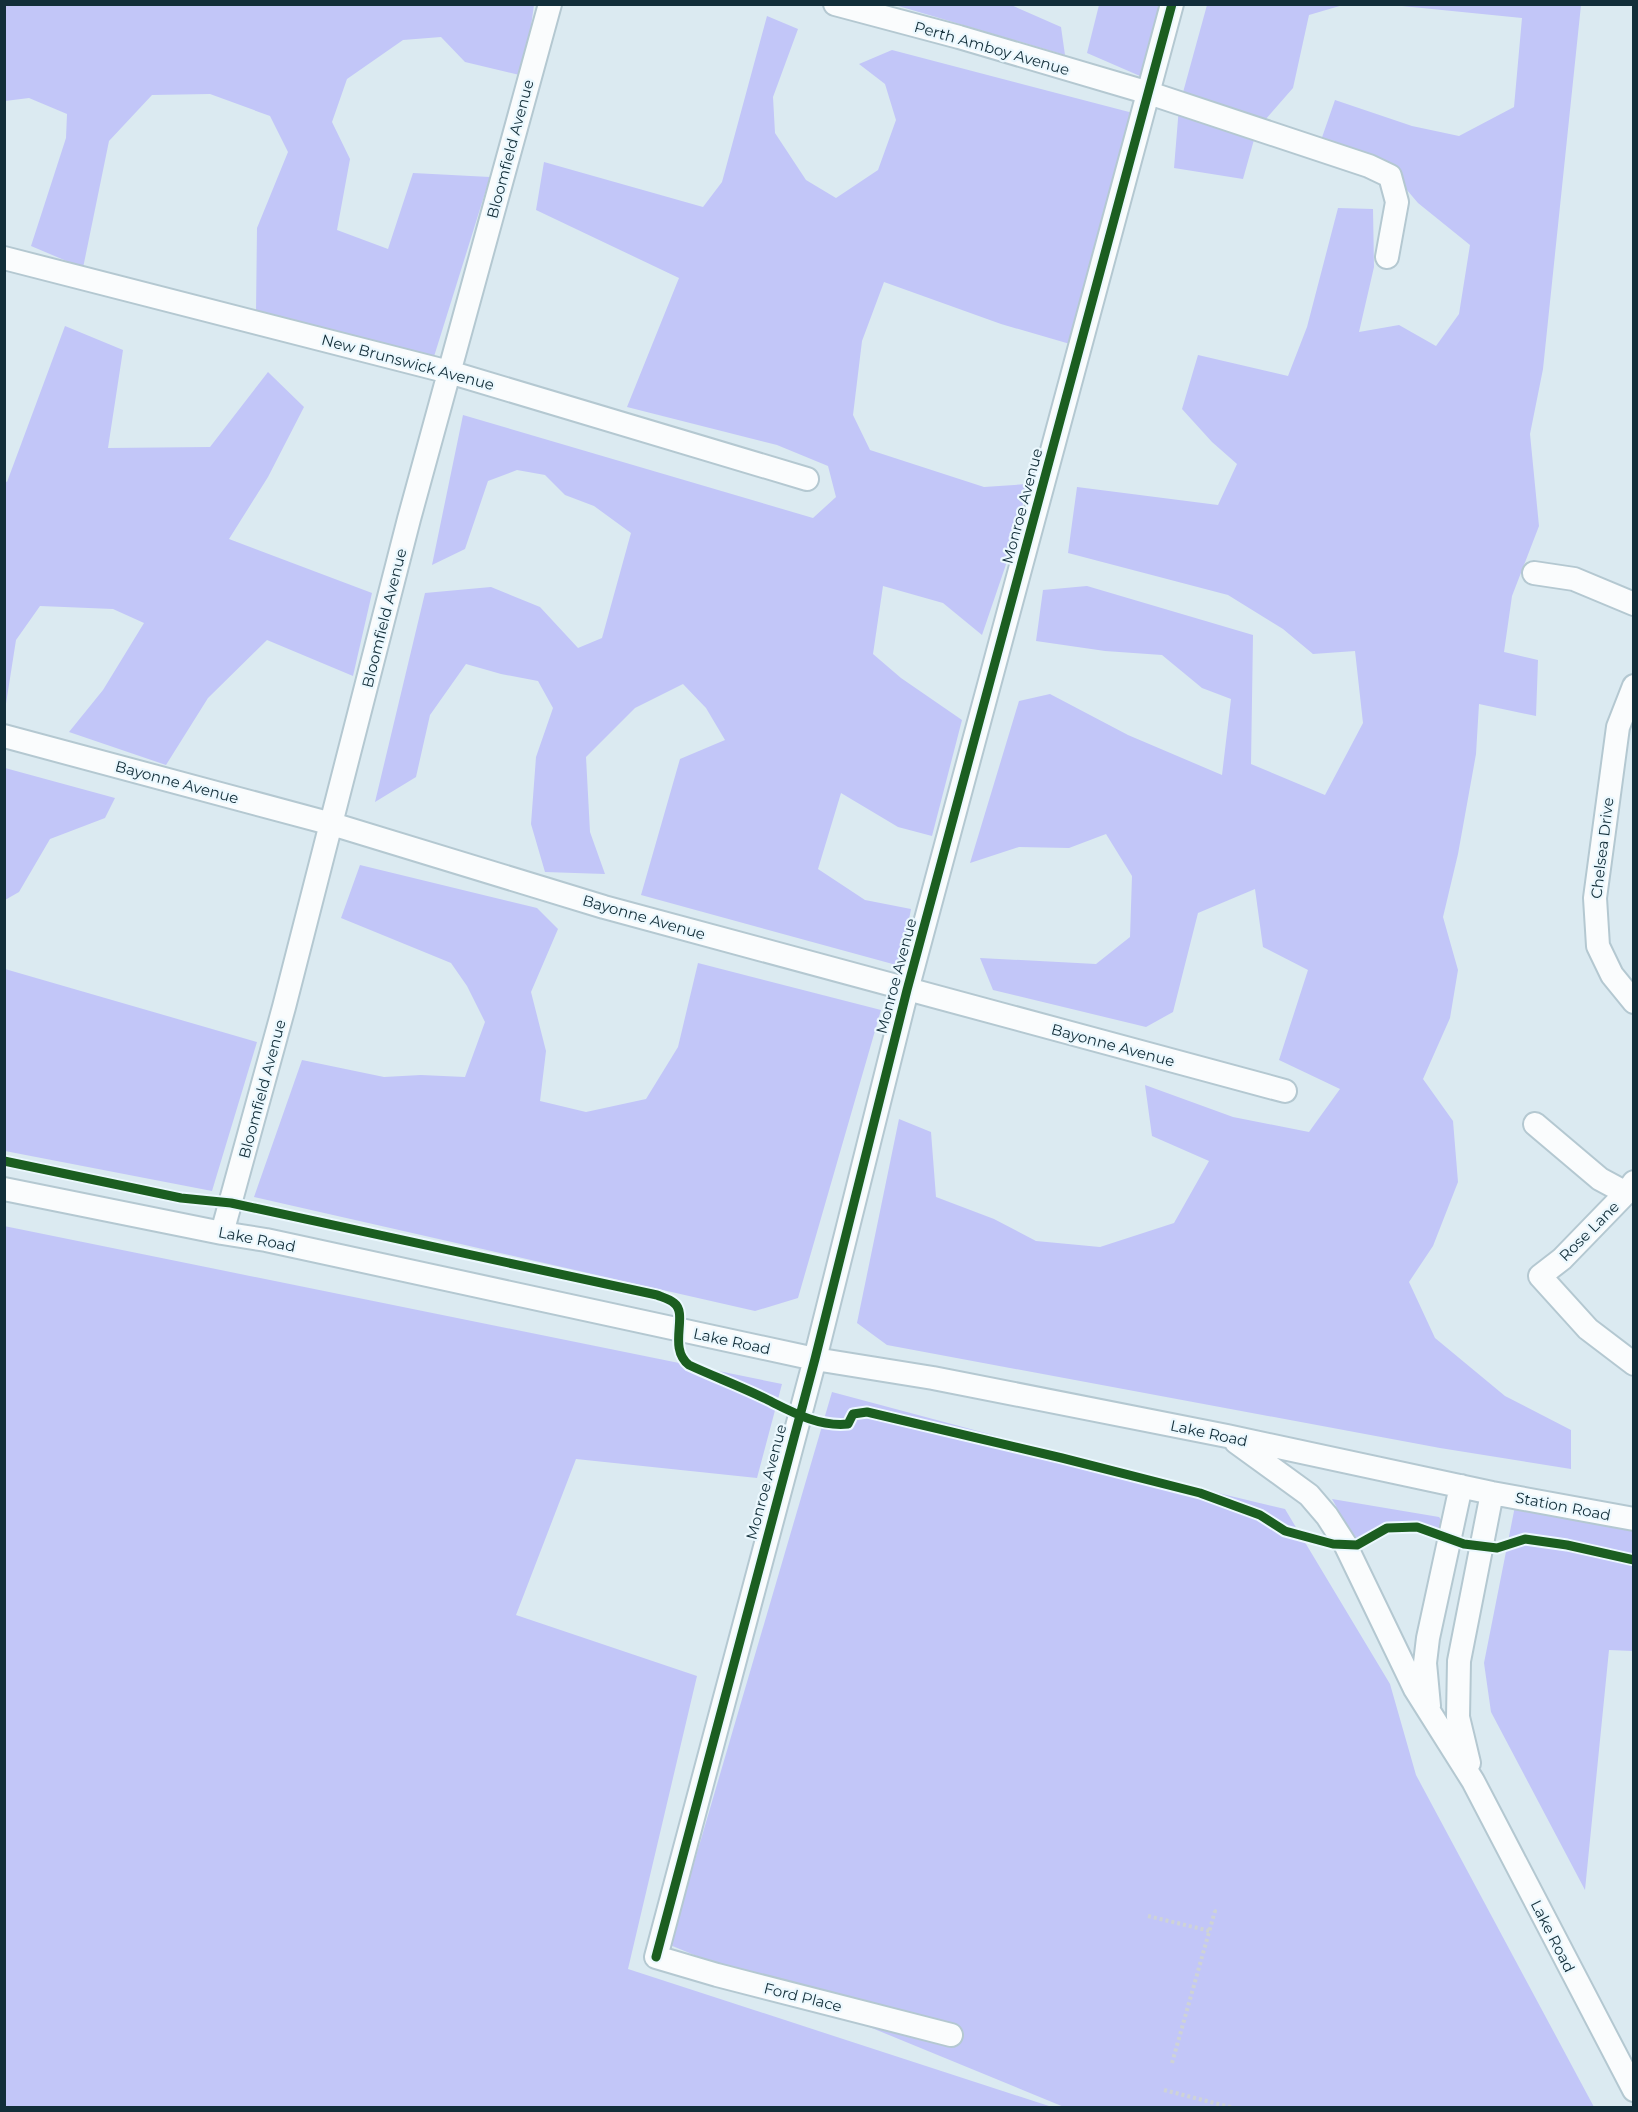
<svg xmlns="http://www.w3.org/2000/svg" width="1638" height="2112" viewBox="0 0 1638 2112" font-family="Montserrat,sans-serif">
	<rect width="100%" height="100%" fill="#dbeaf1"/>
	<path fill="#c2c6f8" d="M4,5H534L524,76L465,62L441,37L403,40L347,79L332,122L350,159L337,230L388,249L413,173L490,177L432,363L256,313L257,228L288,152L270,116L210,94L152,95L109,141L83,268L31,246L66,138L67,114L29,98L5,101Z
		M895,5H1011L1061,27L1065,55Z
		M1099,5H1159L1140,76L1087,53Z
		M1207,5H1343L1309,15L1293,88L1257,129L1243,179L1174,168L1179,107Z
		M1392,5H1581L1543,369L1530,434L1539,526L1512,596L1504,652L1538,660L1536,716L1479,704L1476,754L1458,854L1443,917L1458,970L1450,1018L1423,1079L1453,1121L1458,1182L1433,1246L1409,1282L1435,1338L1505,1396L1571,1430V1469L1440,1448L887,1345L857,1323L899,1119L931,1132L936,1197L994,1219L1036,1241L1100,1247L1174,1223L1209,1161L1152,1136L1145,1085L1233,1117L1309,1132L1340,1089L1279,1060L1308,970L1263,947L1255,889L1198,913L1173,1012L1146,1027L993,990L980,958L1096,964L1130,937L1132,876L1106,834L1069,848L1019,847L970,863L1019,701L1050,694L1128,735L1222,775L1231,699L1202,688L1162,655L1105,651L1036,641L1043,590L1087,586L1253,635L1251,764L1325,795L1363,723L1355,651L1313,654L1283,629L1228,595L1068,553L1077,487L1218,505L1237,464L1212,442L1182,409L1198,355L1288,376L1307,327L1338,208L1373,209L1374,267L1359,332L1399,325L1436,346L1459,314L1470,245L1418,203L1395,176L1319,146L1335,100L1412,126L1459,136L1514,107L1522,18Z
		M767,16L798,29L773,97L775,133L806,180L836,198L878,170L896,120L885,84L859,64L892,50L1133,113L1070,344L1001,324L884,282L862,341L853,415L870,450L984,487L1027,484L1017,532L982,635L943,603L883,586L873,654L901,678L962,720L932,836L898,827L841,793L818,869L865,900L911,909L900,966L641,895L680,759L725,740L706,708L683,684L635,708L586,757L590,832L605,874L545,872L531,824L536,757L553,708L538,681L501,674L466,664L430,715L416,777L375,802L425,593L491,587L540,607L578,648L602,638L631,533L594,506L565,495L545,475L517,470L488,481L465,549L432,565L463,415L813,518L836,497L828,466L777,445L627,407L679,278L536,210L544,162L703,207L722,182Z
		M65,326L123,350L108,448L210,447L268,372L304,407L268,477L229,539L372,593L353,676L267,640L208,698L166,765L69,732L103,690L144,623L113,609L40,606L16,640L5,710V481L7,482Z
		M5,768L115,798L105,818L50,839L19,892L5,900Z
		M360,865L537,908L558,929L531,992L546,1051L540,1101L586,1112L646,1099L678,1047L698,963L881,1010L798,1298L755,1311L254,1197L302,1060L384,1077L421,1075L465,1077L485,1022L467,986L451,963L341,918Z
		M5,969L257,1042L212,1191L5,1151Z
		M4,1226L782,1384L757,1478L576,1459L516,1615L697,1676L628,1969L1052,2107H5Z
		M832,1392L1131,1472L1285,1509L1390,1684L1416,1775L1594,2107H1064L670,1945Z
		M1517,1496L1633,1518V1651L1609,1650L1585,1890L1491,1712L1484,1663Z
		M1332,1499L1439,1517L1443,1522L1441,1529L1409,1522L1393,1524L1355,1540Z"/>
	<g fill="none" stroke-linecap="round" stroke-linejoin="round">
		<defs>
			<path id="minor" d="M835,4L959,37L1149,93L1369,166L1390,176L1397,202L1387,257
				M4,258L449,372L807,479
				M1534,573L1574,579L1634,604
				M1634,686L1618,727L1595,898L1598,946L1612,975L1634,1002
				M4,736L332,824L604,907L1285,1091
				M1535,1124L1600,1179L1626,1193
				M1634,1182L1626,1193L1562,1259L1540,1276L1588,1329L1634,1364
				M4,1189L222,1233L266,1240L815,1359L933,1378L1227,1436L1492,1493L1634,1519
				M222,1233L284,1007L409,519L550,4
				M1236,1442L1309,1495L1327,1516L1345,1544L1415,1689L1473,1781L1634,2090
				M1429,1706L1425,1663L1428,1638L1461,1486
				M1469,1763L1458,1717L1459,1661L1492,1493
				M951,2035L717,1975L656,1957L815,1359L907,990L1172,4"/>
		</defs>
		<use href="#minor" stroke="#b4c8d1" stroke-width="26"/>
		<path stroke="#ced3d6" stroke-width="4" stroke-dasharray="3 3" stroke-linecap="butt" d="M1148,1916L1210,1931
			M1172,2063L1215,1911L1213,1910
			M1164,2090L1234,2108"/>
		<use href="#minor" stroke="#fafcfd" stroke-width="22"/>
		<defs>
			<path id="cycleway" d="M4,1161L181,1198L231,1203L657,1295C662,1297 670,1299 674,1303C689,1314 667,1348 689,1365C715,1377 742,1387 768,1400C792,1412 819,1427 848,1424L853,1414L867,1412L1062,1458L1200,1493L1260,1515L1285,1531L1333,1544L1357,1545L1387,1528L1417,1527L1464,1544L1497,1548L1525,1539L1567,1545L1634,1560
				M656,1957L815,1359L907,990L1172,4"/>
		</defs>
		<use href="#cycleway" stroke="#ebf8fe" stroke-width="13"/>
		<use href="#cycleway" stroke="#1b5e20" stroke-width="9"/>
	</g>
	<g text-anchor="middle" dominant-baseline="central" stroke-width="4.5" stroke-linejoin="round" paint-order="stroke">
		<g font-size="15" fill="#122e39" stroke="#ebf8fe">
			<text transform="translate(992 48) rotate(16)">Perth Amboy Avenue</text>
			<text transform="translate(510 149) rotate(-75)">Bloomfield Avenue</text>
			<text transform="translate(408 362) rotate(15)">New Brunswick Avenue</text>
			<text transform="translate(1022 506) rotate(-75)">Monroe Avenue</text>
			<text transform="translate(384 618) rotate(-76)">Bloomfield Avenue</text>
			<text transform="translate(177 782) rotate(15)">Bayonne Avenue</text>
			<text transform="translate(1602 848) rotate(-83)">Chelsea Drive</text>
			<text transform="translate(644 917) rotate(16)">Bayonne Avenue</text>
			<text transform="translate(896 976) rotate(-75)">Monroe Avenue</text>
			<text transform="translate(1113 1045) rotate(15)">Bayonne Avenue</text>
			<text transform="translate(262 1089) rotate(-75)">Bloomfield Avenue</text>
			<text transform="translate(1589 1231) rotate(-45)">Rose Lane</text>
			<text transform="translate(257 1239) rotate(11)">Lake Road</text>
			<text transform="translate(732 1341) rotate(12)">Lake Road</text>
			<text transform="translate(1209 1433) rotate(12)">Lake Road</text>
			<text transform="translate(766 1482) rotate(-75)">Monroe Avenue</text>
			<text transform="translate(1563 1506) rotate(11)">Station Road</text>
			<text transform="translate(1553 1936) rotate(63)">Lake Road</text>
			<text transform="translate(803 1997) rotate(14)">Ford Place</text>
		</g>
	</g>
	<rect width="1638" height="2112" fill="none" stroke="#122e39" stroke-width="12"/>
</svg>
